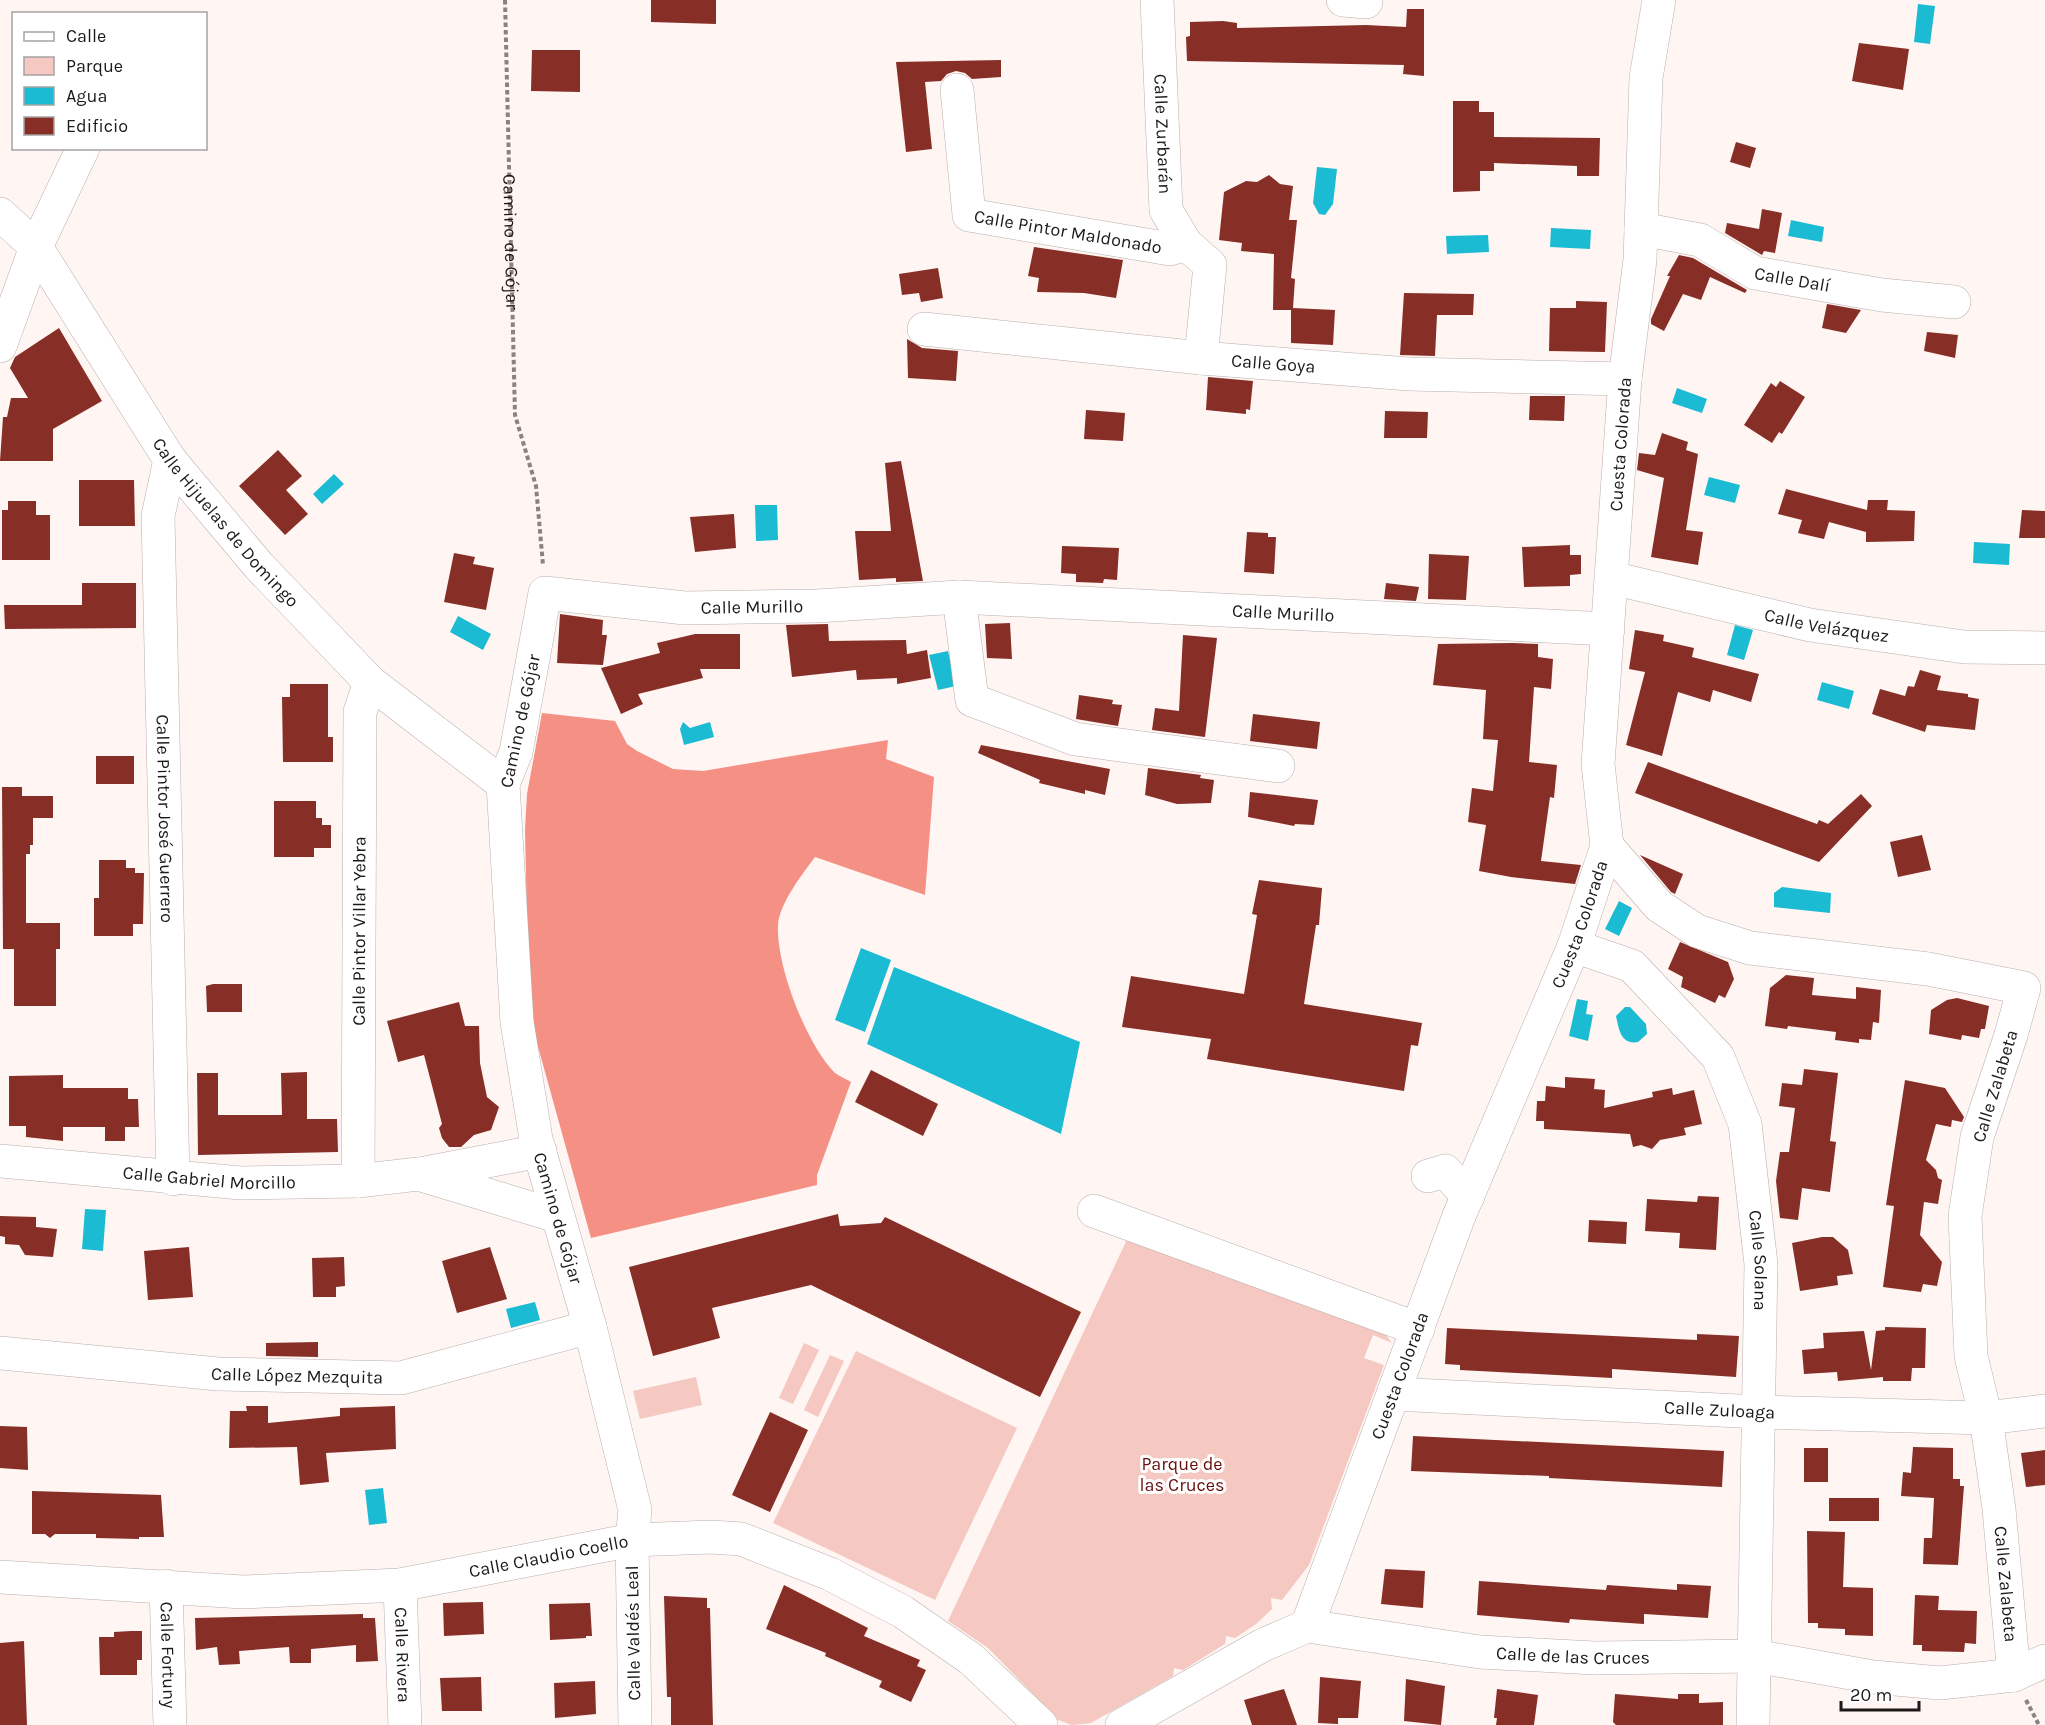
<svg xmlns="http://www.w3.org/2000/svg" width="2045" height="1725" viewBox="0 0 2045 1725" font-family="Karla,sans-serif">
	<rect width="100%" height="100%" fill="#fff5f3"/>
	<path fill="#f5c8c1" d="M1130,1233L1386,1335L1392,1343L1373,1335L1364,1358L1384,1365L1309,1565L1282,1600L1271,1598L1272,1609L1256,1624L1235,1638L1226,1636L1225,1644L1183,1670L1174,1668L1173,1676L1091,1723L1072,1725L1058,1720L988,1648L948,1621Z
		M804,1343L819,1350L793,1404L779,1398Z
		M856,1351L1017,1428L935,1600L773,1523Z
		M830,1355L844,1361L818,1417L804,1410Z
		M696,1377L702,1405L640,1419L633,1391Z"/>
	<path fill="#f49184" d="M542,713L615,721L627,744L637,751L673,769L703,771L888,740L886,759L934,777L925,895L815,857C803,873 779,904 778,925C776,965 806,1044 835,1073C839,1076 846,1079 851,1082L817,1175V1185L591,1238L529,1014L525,829L527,794Z"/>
	<path fill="#1cbbd4" d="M1918,4L1935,6L1930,44L1914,42Z
		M1317,167L1337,169L1333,204L1325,215L1319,214L1313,203Z
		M1791,220L1824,227L1822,242L1788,236Z
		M1551,228L1591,230L1590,249L1550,247Z
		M1488,235L1489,252L1447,254L1446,236Z
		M1677,388L1707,399L1702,413L1672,403Z
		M334,474L344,484L322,504L313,494Z
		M1709,477L1740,485L1735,503L1704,495Z
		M755,505H777L778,540L756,541Z
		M1974,542L2010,544L2009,565L1973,563Z
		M458,616L491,634L483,650L450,632Z
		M1735,625L1753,630L1744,660L1727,655Z
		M948,651L956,686L938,690L929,655Z
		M1822,682L1854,691L1849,709L1817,700Z
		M683,722L690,728L710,722L714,737L684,745L680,729Z
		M1782,887L1831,893L1830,913L1774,907V893Z
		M1619,901L1632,908L1619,936L1605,929Z
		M861,948L891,960L865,1032L835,1020Z
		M894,967L1080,1042L1061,1134L867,1044Z
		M1577,999L1588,1001L1586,1014L1593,1015L1588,1041L1569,1036Z
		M1625,1007H1630L1646,1024L1647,1034L1638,1042C1621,1045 1619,1030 1616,1016Z
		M85,1209L106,1210L103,1251L82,1249Z
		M535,1302L540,1320L511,1328L506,1309Z
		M383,1488L387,1523L369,1525L365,1490Z"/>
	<path fill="#872e27" d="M651,0H716V24L651,22Z
		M1407,9H1424V76L1403,74L1404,65L1187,61L1186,37L1190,36V22L1223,21L1237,23V28L1366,25L1406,27Z
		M1859,43L1909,49L1903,90L1852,81Z
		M532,50H580V92L531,91Z
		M1001,60V77L972,79L965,73L956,71L947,74L941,81L925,82L932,149L906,152L896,62Z
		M1453,101H1479V112H1494V137L1600,138L1599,176H1577V166L1494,163V171H1480V191L1453,192Z
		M1736,142L1756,148L1750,168L1730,162Z
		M1269,175L1280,184L1293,186L1289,220H1297L1291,278L1295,279L1293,308L1335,310L1333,345L1291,343V310H1273L1274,254L1241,251L1242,243L1219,240L1224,192L1246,181L1257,182Z
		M1762,209L1782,213L1775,253L1764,251L1762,255L1725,233L1727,223L1759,229Z
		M1034,247L1123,260L1116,298L1084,293L1037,292L1039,278L1028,276Z
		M1679,255L1693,258L1747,290L1745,293L1710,277L1701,300L1683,294L1664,331L1651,324V319L1670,276H1667Z
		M938,268L943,298L921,302L919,293L902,295L899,274Z
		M1404,293L1474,294L1473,315H1437L1435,356L1400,355Z
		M1576,301L1607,302L1605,352L1549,351L1550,308H1576Z
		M1827,304L1861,310L1846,333L1822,328Z
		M59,328L102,401L53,429V461H0L3,417H7L11,398H28L10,368L15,357Z
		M1927,332L1958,335L1955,358L1924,351Z
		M907,339L922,348L958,351L956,381L908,378Z
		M1208,377L1253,381L1250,410L1246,409V414L1206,410Z
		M1780,381L1805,397L1782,434L1779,432L1772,443L1744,425L1771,383L1776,387Z
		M1530,396H1565L1564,421L1529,420Z
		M1086,410L1125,413L1123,441L1084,439Z
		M1385,411L1428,412L1427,438H1384Z
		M1662,433L1688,442L1686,450L1698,454L1686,530L1703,532L1698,565L1651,557L1664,478L1637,470L1639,453L1655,455Z
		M278,450L302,476L286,490L308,514L285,535L239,486Z
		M901,461L923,581L896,582V578L859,580L855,531H891L885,463Z
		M79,480H134L135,526H79Z
		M1786,489L1867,510L1868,500H1888L1887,510L1915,511L1914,541L1866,542V532L1829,522L1824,539L1798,533L1802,520L1778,514Z
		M8,501H36V515H50V560H2V510H8Z
		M2022,510L2045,511V538H2019Z
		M734,514L736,548L695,552L690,517Z
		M1247,532L1268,533V537H1276L1274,574L1244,572Z
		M1570,545V555H1581V574L1570,575V586L1524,587L1522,547Z
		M1062,546L1119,548L1117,580L1104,579L1103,583L1076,582V574L1061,573Z
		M454,553L475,557L473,564L494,568L486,610L444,602Z
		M1429,554L1469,556L1466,600L1428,599Z
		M82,583H136V628L5,629L4,605H82Z
		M1386,583L1419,587L1416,601L1384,599Z
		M560,614L603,620L602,635H607L603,665L557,663Z
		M1010,623L1012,659L987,658L985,624Z
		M828,624L829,641L906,640L907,654L927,650L931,678L897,684V678L857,680L856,670L792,677L786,625Z
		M1635,630L1664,635L1663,641L1694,648L1692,657L1759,674L1751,702L1713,690L1710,702L1678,692L1662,756L1626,745L1645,672L1629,669Z
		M695,634H740V669H700L703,678L638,694L643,704L621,714L601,668L660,653L657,643Z
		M1183,635L1217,638L1205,737L1152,730L1155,708L1179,711Z
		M1513,643L1538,644V657L1553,659L1551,689L1534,687L1529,762L1557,765L1554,798L1550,797L1541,861L1581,865L1575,884L1511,877L1479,871L1486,825L1468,822L1472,788L1493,791L1498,740L1483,739L1486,690L1433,685L1438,644Z
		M1920,670L1941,676L1937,690L1968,694V697L1979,699L1975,730L1927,725L1925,732L1872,714L1880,689L1905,696L1908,686L1914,687Z
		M290,684H328V737H333V762H283L282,697H290Z
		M1079,695L1113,700L1112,704L1122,705L1118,726L1076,719Z
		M1253,714L1320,722L1317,749L1250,741Z
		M981,745L1110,769L1105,795L1085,790V794L1039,783L1040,780L978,753Z
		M96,756H134V784H96Z
		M1648,762L1817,824L1819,820L1828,824L1861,794L1872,806L1819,862L1635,793Z
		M1148,768L1201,775L1200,778L1214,780L1211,803L1177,804L1145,795Z
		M2,787H22V796H53V818H33V845H30V854H26V923H60V949H56V1006H14V949H3Z
		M1250,792L1318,800L1314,825L1295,824L1294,826L1248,817Z
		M274,801H316V818H322V825H331V848H314V857H274Z
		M1922,835L1931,870L1898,877L1890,842Z
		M1640,855L1683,874L1675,894L1671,892Z
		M99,860H126V868H135V873H144L143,924H133V936H94V898H99Z
		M1259,880L1322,888L1319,925H1316L1304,1004L1422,1023L1418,1046L1411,1045L1404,1091L1207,1059L1211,1039L1122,1027L1131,976L1244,994L1257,915L1252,914Z
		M1680,942L1728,962L1734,979L1725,998L1719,995L1715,1003L1681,987L1683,977L1668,969Z
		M1786,975L1814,978L1812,995L1856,999V987L1881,990L1879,1023L1873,1022L1871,1040L1859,1039V1043L1835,1040L1836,1032L1788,1026L1787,1029L1765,1026L1770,988Z
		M213,984H242V1012H207L206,986Z
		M1957,998L1989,1006L1985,1029H1981L1979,1038L1962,1035L1961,1040L1929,1034L1931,1010L1947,1000Z
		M459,1002L465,1026H479L480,1063L487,1097L499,1107L491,1130L474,1135L461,1147H449L442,1138L439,1128L442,1124L424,1055L398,1062L387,1021Z
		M1804,1069L1838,1073L1830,1141L1836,1142L1830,1192L1802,1188L1798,1220L1780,1218L1776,1181L1780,1152H1789L1795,1108L1779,1106L1782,1083L1802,1085Z
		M871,1070L938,1104L923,1136L855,1102Z
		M307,1072V1119H337L338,1152L198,1155L197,1073H218V1115H282L281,1073Z
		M63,1075V1088H128V1099H138L139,1127H125V1141H105V1127H63V1141L26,1137V1126H9V1076Z
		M1565,1077L1595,1079L1594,1089L1605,1090L1604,1108L1653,1097L1652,1092L1672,1088L1673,1095L1694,1090L1702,1124L1684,1128L1686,1135L1660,1140L1652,1149L1641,1145L1633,1147L1630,1134L1544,1129V1121H1536L1537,1101H1545L1546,1086L1565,1088Z
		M1905,1080L1945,1088L1964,1117L1962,1122L1952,1120L1951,1127L1936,1124L1926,1160L1936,1170L1938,1178L1942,1180L1938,1204L1924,1202L1920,1235L1942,1262L1937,1286L1923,1284L1921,1292L1883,1287L1894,1206L1886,1205Z
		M1698,1196L1719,1197L1716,1250L1679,1248L1680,1233L1645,1231L1647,1199L1697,1202Z
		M838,1214L840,1226L881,1223L885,1217L1081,1312L1040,1397L811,1285L712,1308L720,1338L653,1356L629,1267Z
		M0,1216L36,1217V1227L57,1229L53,1257L25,1255L19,1245L5,1244V1237L0,1236Z
		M1589,1220L1627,1222L1626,1244L1588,1242Z
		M1822,1237H1833L1848,1250L1853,1274L1837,1276L1838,1285L1800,1291L1792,1243Z
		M189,1247L193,1297L148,1300L144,1251Z
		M490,1247L507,1299L457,1313L442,1261Z
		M344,1257L345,1286L336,1287V1297H313L312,1258Z
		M1885,1327L1926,1328L1925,1368H1912L1911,1381H1883V1377L1838,1381L1837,1372L1804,1374L1802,1350L1824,1348L1823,1333L1864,1331L1871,1370L1876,1331L1885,1330Z
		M1447,1328L1697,1340V1334L1739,1336L1736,1377L1612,1369V1378L1460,1370V1365L1445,1364Z
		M318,1342V1357L266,1356V1343Z
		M246,1406H268V1423L340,1416V1408L395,1406L396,1449L326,1453L329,1482L300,1485L297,1447L229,1448L230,1411H247Z
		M770,1412L808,1430L770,1512L732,1495Z
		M0,1426L27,1427L28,1470L0,1468Z
		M1413,1436L1724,1451L1722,1487L1549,1478V1476L1411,1471Z
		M1913,1447L1953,1448V1479H1960V1486H1964L1958,1565L1923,1564L1924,1538H1932L1934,1498L1901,1496L1903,1472L1911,1473Z
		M1804,1448H1828V1482H1804Z
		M2045,1450V1485L2026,1487L2021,1453Z
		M32,1491L161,1495L164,1537H139V1539L96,1538V1534H55L50,1538L45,1534H32Z
		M1829,1498H1879V1521H1829Z
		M1807,1531L1845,1532L1843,1587L1873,1588V1636L1845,1635V1629L1818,1628V1623H1808Z
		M1385,1569L1425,1571L1423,1608L1381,1604Z
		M1479,1581L1606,1590L1607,1585L1677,1590V1584L1711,1586L1708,1618L1644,1614V1624L1570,1619L1569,1623L1477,1615Z
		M784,1585L868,1628L864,1636L920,1660L917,1666L926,1670L911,1702L879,1687L882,1681L825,1656L826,1653L766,1629Z
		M1915,1595L1939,1596L1938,1610L1977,1611L1976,1644L1965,1643L1964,1652L1922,1651V1645H1913Z
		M664,1596L707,1598V1608H710L713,1725H671V1697H667Z
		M483,1602L484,1634L444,1636L443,1603Z
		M590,1603L592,1636H586V1638L550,1640L549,1604Z
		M363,1614V1618H375L378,1661L356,1662V1645L311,1649V1663H290L289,1647L239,1651L240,1664L219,1665L217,1647L196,1650L195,1618Z
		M131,1631H142V1660H137V1675H100L99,1637H114V1632Z
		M24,1641L27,1725H0V1643Z
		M481,1677L482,1711H442L440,1678Z
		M1320,1677L1361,1681L1358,1718H1338V1724L1318,1723Z
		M1406,1679L1445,1686L1441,1725L1404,1721Z
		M595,1681L596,1714L555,1718L554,1683Z
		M1284,1689L1297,1725H1252L1244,1700Z
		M1497,1689L1538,1695L1534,1725H1496L1497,1718H1494Z
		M1615,1694L1678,1699V1694H1699V1703L1723,1702V1725H1616L1613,1722Z"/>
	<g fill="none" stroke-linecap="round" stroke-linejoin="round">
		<defs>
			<g id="minor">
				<path id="s2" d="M1157,0L1166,210L1186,244L1210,265L1201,358"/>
				<path d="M1343,0L1366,2"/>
				<path id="s3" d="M957,90L969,215L1170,249L1186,244"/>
				<path id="s4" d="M0,214L36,247L170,460L259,566L370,682L503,784"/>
				<path id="s5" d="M1641,229L1700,240L1755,273L1882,295L1954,302"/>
				<path id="s6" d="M924,329L1201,358L1409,374L1625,379"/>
				<path d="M0,346L36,247L83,148"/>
				<path id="s7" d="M170,460L158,516L173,1179"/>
				<path id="s8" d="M1612,578L1810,625L1964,647L2045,648"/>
				<path d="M959,597L972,700L1075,739L1278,766"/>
				<path id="s9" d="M1607,846L1659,906L1697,931L1750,948L1928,969L2024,988L2011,1035L1977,1137L1965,1216L1971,1356L1986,1418L1999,1509L2014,1675"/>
				<path id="s10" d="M1574,946L1632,966L1718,1057L1745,1124L1761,1264L1753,1725"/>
				<path id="s11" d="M0,1161L241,1183L358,1181L418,1174L557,1216"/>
				<path d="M420,1174L540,1151"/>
				<path d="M1428,1176L1445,1171L1468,1196"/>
				<path id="s12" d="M358,1181L360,712L370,682"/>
				<path d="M1094,1211L1418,1329"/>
				<path id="s13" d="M0,1353L218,1374L401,1378L590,1327"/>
				<path id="s14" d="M1393,1394L1760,1412L1986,1418L2045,1411"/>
				<path id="s15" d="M0,1577L243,1592L400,1585L632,1540L712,1537L741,1539L830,1574L903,1612L971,1659L1041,1725"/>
				<path id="s16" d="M400,1585L405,1725"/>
				<path id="s17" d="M166,1586L170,1725"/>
				<path id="s18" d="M1307,1626L1459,1216L1574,946L1607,846L1598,764L1625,379L1640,260L1646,78L1659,0"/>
				<path id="s19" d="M635,1725L632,1540L635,1510L590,1327L536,1139L517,1022L503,784L516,752L545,593L685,608L817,606L959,597L1608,629"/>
				<path id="s20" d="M1122,1725L1263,1645L1307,1626L1480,1652L1594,1658L1755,1656L1873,1677L1940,1683L2014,1675L2045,1661"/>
			</g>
		</defs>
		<use href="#minor" stroke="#b8afad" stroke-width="34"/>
		<g stroke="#898282" stroke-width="4" stroke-dasharray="4.5 3" stroke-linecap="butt">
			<path id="s1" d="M505,0L515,415L536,486L543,565"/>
			<path d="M2026,1700L2039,1725"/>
		</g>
		<use href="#minor" stroke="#fff" stroke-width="33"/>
	</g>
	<g text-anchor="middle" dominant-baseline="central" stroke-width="6" stroke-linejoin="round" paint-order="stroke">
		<g font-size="18" fill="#1d1919" stroke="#fff">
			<text stroke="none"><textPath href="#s2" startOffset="134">Calle Zurbarán</textPath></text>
			<text stroke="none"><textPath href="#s3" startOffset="226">Calle Pintor Maldonado</textPath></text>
			<text stroke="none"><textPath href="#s1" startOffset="242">Camino de Gójar</textPath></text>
			<text stroke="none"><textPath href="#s5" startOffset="162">Calle Dalí</textPath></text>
			<text stroke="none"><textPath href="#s6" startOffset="351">Calle Goya</textPath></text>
			<text stroke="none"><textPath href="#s18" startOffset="1239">Cuesta Colorada</textPath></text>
			<text stroke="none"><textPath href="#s4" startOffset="384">Calle Hijuelas de Domingo</textPath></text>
			<text stroke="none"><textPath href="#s19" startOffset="1360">Calle Murillo</textPath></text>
			<text stroke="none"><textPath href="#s19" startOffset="1892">Calle Murillo</textPath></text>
			<text stroke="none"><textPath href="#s8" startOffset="220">Calle Velázquez</textPath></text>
			<text transform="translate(520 721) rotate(-78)">Camino de Gójar</text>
			<text stroke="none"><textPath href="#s7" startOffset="360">Calle Pintor José Guerrero</textPath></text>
			<text stroke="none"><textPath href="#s18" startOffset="753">Cuesta Colorada</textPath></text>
			<text stroke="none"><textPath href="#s12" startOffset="250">Calle Pintor Villar Yebra</textPath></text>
			<text transform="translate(1995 1086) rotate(-73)">Calle Zalabeta</text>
			<text stroke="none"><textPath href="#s11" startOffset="210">Calle Gabriel Morcillo</textPath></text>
			<text transform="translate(558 1218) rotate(74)">Camino de Gójar</text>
			<text stroke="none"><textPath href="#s10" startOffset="396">Calle Solana</textPath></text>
			<text stroke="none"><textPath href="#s13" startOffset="298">Calle López Mezquita</textPath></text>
			<text stroke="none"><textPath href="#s18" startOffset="267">Cuesta Colorada</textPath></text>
			<text stroke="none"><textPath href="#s14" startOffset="327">Calle Zuloaga</textPath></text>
			<text stroke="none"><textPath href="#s15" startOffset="552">Calle Claudio Coello</textPath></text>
			<text stroke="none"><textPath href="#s9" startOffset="1065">Calle Zalabeta</textPath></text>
			<text transform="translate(633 1633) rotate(-91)">Calle Valdés Leal</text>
			<text stroke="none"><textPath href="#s16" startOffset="70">Calle Rivera</textPath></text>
			<text stroke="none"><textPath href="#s20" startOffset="478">Calle de las Cruces</textPath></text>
			<text stroke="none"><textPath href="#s17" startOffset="69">Calle Fortuny</textPath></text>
		</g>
		<g font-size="18" fill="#670e0c" stroke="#fff">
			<text x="1182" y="1464">Parque de<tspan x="1182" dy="21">las Cruces</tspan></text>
		</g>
	</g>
	<rect x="12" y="12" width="195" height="138" fill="#ffffff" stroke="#a5a3a3" stroke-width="1.5"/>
	<rect x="24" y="32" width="30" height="9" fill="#ffffff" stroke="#a5a3a3" stroke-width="1.5"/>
	<text x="66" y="42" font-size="18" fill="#1d1919">Calle</text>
	<rect x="24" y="57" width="30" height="18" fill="#f5c8c1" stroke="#a5a3a3" stroke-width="1.5"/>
	<text x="66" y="72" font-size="18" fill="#1d1919">Parque</text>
	<rect x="24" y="87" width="30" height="18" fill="#1cbbd4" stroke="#a5a3a3" stroke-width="1.5"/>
	<text x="66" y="102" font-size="18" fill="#1d1919">Agua</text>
	<rect x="24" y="117" width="30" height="18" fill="#872e27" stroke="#a5a3a3" stroke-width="1.5"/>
	<text x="66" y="132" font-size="18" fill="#1d1919">Edificio</text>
	<path d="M1841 1701v9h78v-9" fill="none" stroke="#1d1919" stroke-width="3"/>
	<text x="1850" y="1701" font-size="18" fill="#1d1919" stroke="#ffffff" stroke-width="4.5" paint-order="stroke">20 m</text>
</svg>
